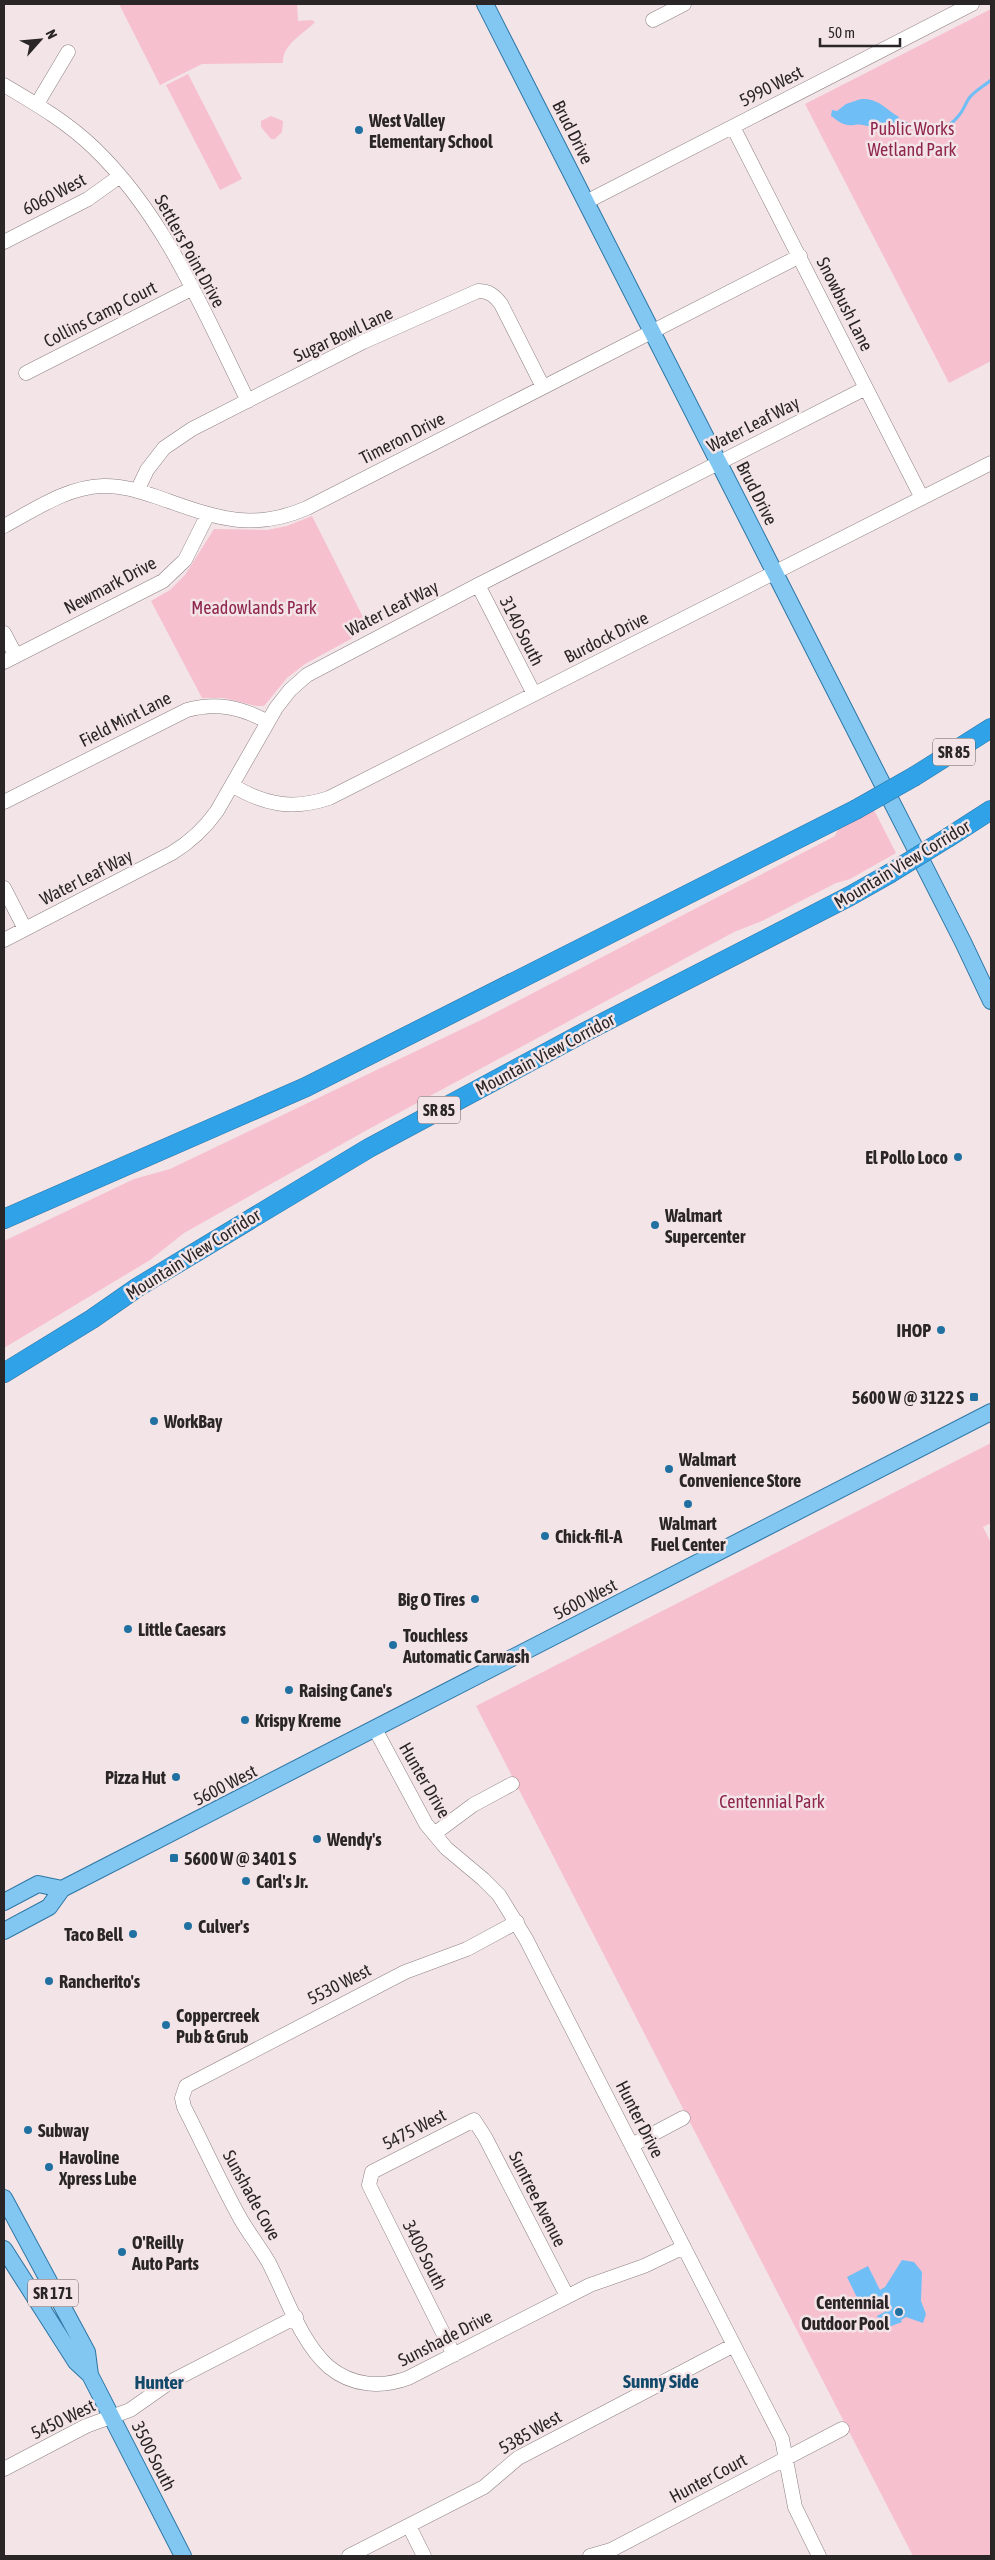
<svg xmlns="http://www.w3.org/2000/svg" width="995" height="2560" viewBox="0 0 995 2560" font-family="'Asap Condensed',sans-serif">
	<rect width="100%" height="100%" fill="#f3e4e7"/>
	<path fill="#f7c0ce" d="M119,4H297L298,21L312,20L315,22C304,34 282,44 283,63L202,64L160,85Z
		M991,9V361L949,383L805,104Z
		M188,74L242,179L220,190L166,85Z
		M271,116L283,121L282,132L275,139H271L261,127V121Z
		M312,516L369,629L305,664L287,678L264,706H256L224,698H202L151,601L170,590L185,575L214,529L267,530L287,526Z
		M874,810L896,853L850,879L836,883L762,921L734,932L367,1130L184,1233L150,1260L4,1348V1241L134,1179L170,1169L485,1018L835,836L839,827Z
		M991,1443V1523L983,1527L991,1543V2556H913L476,1706Z"/>
	<path fill="#6fbef6" d="M861,99C879,98 885,109 899,117C891,137 879,128 863,125C857,123 850,127 844,124C839,123 835,118 831,116L832,110L837,111L846,104Z
		M902,2260L914,2262L922,2272L921,2301L926,2314L923,2323L906,2317L901,2320L902,2322L883,2329L877,2316L892,2308L887,2298L863,2310L847,2277L868,2266L880,2290L885,2287Z"/>
	<g fill="none" stroke-linecap="round" stroke-linejoin="round">
		<path stroke="#6fbef6" stroke-width="3" d="M898,120C923,132 941,139 960,114C964,109 966,102 970,97C976,90 984,86 991,80"/>
		<defs>
			<path id="minor" d="M653,20L684,4
				M4,85C36,104 67,122 94,148C166,217 204,313 248,401
				M37,104L68,52
				M733,127L922,498
				M586,202L972,4
				M4,242L88,199L120,176
				M26,373L191,289
				M137,491L147,470L164,448L192,429L363,342L478,291C489,291 494,295 501,304L543,387
				M4,526C34,510 67,487 102,486C121,485 139,491 157,497C212,516 250,533 307,508L800,256
				M478,585L534,694
				M4,633L16,656
				M4,662L163,581L185,560L208,514
				M232,785C264,805 293,810 329,798L991,463
				M4,802L187,710C216,702 241,707 268,722
				M4,888L25,929
				M4,940L172,853C190,842 205,828 217,811L276,708L290,690L307,675L478,585L866,388
				M375,1729L426,1824L446,1848L483,1879L499,1895L526,1939L782,2439L795,2507L819,2556
				M434,1834L473,1805L512,1784
				M517,1922L467,1949L405,1972L186,2086L182,2098L184,2107C203,2144 220,2182 240,2218C249,2234 260,2247 269,2263C286,2296 301,2343 329,2367C352,2386 381,2388 408,2378L590,2285L644,2266L684,2247
				M632,2145L683,2118
				M454,2355L369,2185L372,2172L474,2120L485,2137L567,2296
				M4,2469L86,2426L130,2410L170,2382L296,2317
				M409,2526L424,2556
				M349,2556L484,2487L518,2458L734,2345
				M590,2556L611,2550L842,2429"/>
			<path id="major" d="M485,4L963,942L991,1001
				M4,1902L38,1884L62,1889
				M4,1931L49,1907L62,1889L991,1412
				M4,2198L87,2352L90,2375L183,2556
				M4,2249L76,2362L90,2375"/>
			<path id="highway" d="M915,776L991,728
				M949,837L991,810
				M4,1219L306,1087L855,810
				M4,1373L92,1319L138,1287L369,1148L585,1032L850,896L889,874"/>
		</defs>
		<use href="#minor" stroke="#8d8083" stroke-width="15"/>
		<use href="#major" stroke="#2d76a4" stroke-width="18"/>
		<use href="#highway" stroke="#2d76a4" stroke-width="20"/>
		<use href="#minor" stroke="#fff" stroke-width="14"/>
		<use href="#major" stroke="#82c7f1" stroke-width="16"/>
		<use href="#highway" stroke="#2fa2e8" stroke-width="19"/>
		<defs>
			<path id="highway-bridge" d="M855,810L915,776
				M889,874L949,837"/>
		</defs>
		<use href="#highway-bridge" stroke="#2d76a4" stroke-width="20" stroke-linecap="butt"/>
		<use href="#highway-bridge" stroke="#2fa2e8" stroke-width="19"/>
	</g>
	<g fill="#2170a2" stroke="#f3e4e7" stroke-width="2">
		<circle cx="359" cy="130" r="5"/>
		<circle cx="958" cy="1157" r="5"/>
		<circle cx="655" cy="1225" r="5"/>
		<circle cx="941" cy="1330" r="5"/>
		<rect x="969" y="1392" width="10" height="10" rx="2.5"/>
		<circle cx="154" cy="1421" r="5"/>
		<circle cx="669" cy="1469" r="5"/>
		<circle cx="688" cy="1504" r="5"/>
		<circle cx="545" cy="1536" r="5"/>
		<circle cx="475" cy="1599" r="5"/>
		<circle cx="128" cy="1629" r="5"/>
		<circle cx="393" cy="1645" r="5"/>
		<circle cx="289" cy="1690" r="5"/>
		<circle cx="245" cy="1720" r="5"/>
		<circle cx="176" cy="1777" r="5"/>
		<circle cx="317" cy="1839" r="5"/>
		<rect x="169" y="1853" width="10" height="10" rx="2.5"/>
		<circle cx="246" cy="1881" r="5"/>
		<circle cx="188" cy="1926" r="5"/>
		<circle cx="133" cy="1934" r="5"/>
		<circle cx="49" cy="1981" r="5"/>
		<circle cx="166" cy="2025" r="5"/>
		<circle cx="28" cy="2130" r="5"/>
		<circle cx="49" cy="2167" r="5"/>
		<circle cx="122" cy="2252" r="5"/>
		<circle cx="899" cy="2312" r="5"/>
	</g>
	<g text-anchor="middle" dominant-baseline="central" stroke-width="5" stroke-linejoin="round" paint-order="stroke">
		<g fill="#f3e4e7" stroke="#665e60" stroke-width="1">
			<rect x="933" y="738.5" width="42" height="27" rx="4"/>
			<rect x="418" y="1096.5" width="42" height="27" rx="4"/>
			<rect x="28" y="2279.5" width="50" height="27" rx="4"/>
		</g>
		<g font-size="16" font-weight="bold" fill="#2a2526">
			<text x="954" y="752">SR 85</text>
			<text x="439" y="1110">SR 85</text>
			<text x="53" y="2293">SR 171</text>
		</g>
		<g font-size="18" fill="#2a2526" stroke="#f3e4e7">
			<text transform="translate(771 86) rotate(-27)">5990 West</text>
			<text transform="translate(573 132) rotate(63)">Brud Drive</text>
			<text transform="translate(54 194) rotate(-28)">6060 West</text>
			<text transform="translate(190 251) rotate(61)">Settlers Point Drive</text>
			<text transform="translate(845 304) rotate(63)">Snowbush Lane</text>
			<text transform="translate(100 314) rotate(-27)">Collins Camp Court</text>
			<text transform="translate(343 334) rotate(-25)">Sugar Bowl Lane</text>
			<text transform="translate(753 424) rotate(-27)">Water Leaf Way</text>
			<text transform="translate(402 438) rotate(-27)">Timeron Drive</text>
			<text transform="translate(757 493) rotate(63)">Brud Drive</text>
			<text transform="translate(110 585) rotate(-28)">Newmark Drive</text>
			<text transform="translate(392 608) rotate(-27)">Water Leaf Way</text>
			<text transform="translate(522 631) rotate(63)">3140 South</text>
			<text transform="translate(606 637) rotate(-27)">Burdock Drive</text>
			<text transform="translate(125 719) rotate(-27)">Field Mint Lane</text>
			<text transform="translate(902 864) rotate(-31)">Mountain View Corridor</text>
			<text transform="translate(86 877) rotate(-27)">Water Leaf Way</text>
			<text transform="translate(545 1054) rotate(-28)">Mountain View Corridor</text>
			<text transform="translate(193 1254) rotate(-32)">Mountain View Corridor</text>
			<text transform="translate(585 1599) rotate(-27)">5600 West</text>
			<text transform="translate(425 1780) rotate(60)">Hunter Drive</text>
			<text transform="translate(225 1785) rotate(-27)">5600 West</text>
			<text transform="translate(339 1984) rotate(-27)">5530 West</text>
			<text transform="translate(640 2119) rotate(63)">Hunter Drive</text>
			<text transform="translate(414 2129) rotate(-27)">5475 West</text>
			<text transform="translate(252 2195) rotate(61)">Sunshade Cove</text>
			<text transform="translate(538 2199) rotate(63)">Suntree Avenue</text>
			<text transform="translate(425 2255) rotate(63)">3400 South</text>
			<text transform="translate(445 2338) rotate(-27)">Sunshade Drive</text>
			<text transform="translate(63 2419) rotate(-26)">5450 West</text>
			<text transform="translate(530 2432) rotate(-30)">5385 West</text>
			<text transform="translate(154 2456) rotate(63)">3500 South</text>
			<text transform="translate(708 2478) rotate(-28)">Hunter Court</text>
		</g>
		<g font-size="18" font-weight="bold" fill="#2a2526" stroke="#f3e4e7" text-anchor="start">
			<text x="369" y="120">West Valley<tspan x="369" dy="21">Elementary School</tspan></text>
			<text x="948" y="1157" text-anchor="end">El Pollo Loco</text>
			<text x="665" y="1215">Walmart<tspan x="665" dy="21">Supercenter</tspan></text>
			<text x="931" y="1330" text-anchor="end">IHOP</text>
			<text x="964" y="1397" text-anchor="end">5600 W @ 3122 S</text>
			<text x="164" y="1421">WorkBay</text>
			<text x="679" y="1459">Walmart<tspan x="679" dy="21">Convenience Store</tspan></text>
			<text x="688" y="1523" text-anchor="middle">Walmart<tspan x="688" dy="21">Fuel Center</tspan></text>
			<text x="555" y="1536">Chick-fil-A</text>
			<text x="465" y="1599" text-anchor="end">Big O Tires</text>
			<text x="138" y="1629">Little Caesars</text>
			<text x="403" y="1635">Touchless<tspan x="403" dy="21">Automatic Carwash</tspan></text>
			<text x="299" y="1690">Raising Cane's</text>
			<text x="255" y="1720">Krispy Kreme</text>
			<text x="166" y="1777" text-anchor="end">Pizza Hut</text>
			<text x="327" y="1839">Wendy's</text>
			<text x="184" y="1858">5600 W @ 3401 S</text>
			<text x="256" y="1881">Carl's Jr.</text>
			<text x="198" y="1926">Culver's</text>
			<text x="123" y="1934" text-anchor="end">Taco Bell</text>
			<text x="59" y="1981">Rancherito's</text>
			<text x="176" y="2015">Coppercreek<tspan x="176" dy="21">Pub &amp; Grub</tspan></text>
			<text x="38" y="2130">Subway</text>
			<text x="59" y="2157">Havoline<tspan x="59" dy="21">Xpress Lube</tspan></text>
			<text x="132" y="2242">O'Reilly<tspan x="132" dy="21">Auto Parts</tspan></text>
			<text x="889" y="2302" text-anchor="end">Centennial<tspan x="889" dy="21">Outdoor Pool</tspan></text>
		</g>
		<g font-size="18" fill="#8f264e" stroke="#f3e4e7">
			<text x="912" y="128">Public Works<tspan x="912" dy="21">Wetland Park</tspan></text>
			<text x="254" y="607">Meadowlands Park</text>
			<text x="772" y="1801">Centennial Park</text>
		</g>
		<g font-size="19" font-weight="bold" fill="#12496b" stroke="#f3e4e7">
			<text x="661" y="2381">Sunny Side</text>
			<text x="159" y="2382">Hunter</text>
		</g>
	</g>
	<rect width="995" height="2560" fill="none" stroke="#2a2526" stroke-width="10"/>
	<g transform="translate(40 40) rotate(63)" stroke="#f3e4e7" stroke-width="4" paint-order="stroke">
	<path d="M0-4L9 19L0 12L-9 19Z" fill="#2a2526"/>
	<text y="-8" font-size="14" font-weight="bold" text-anchor="middle" fill="#2a2526">N</text>
	</g>
	<path d="M820 38v8h80v-8" fill="none" stroke="#2a2526" stroke-width="2.5"/>
	<text x="828" y="38" font-size="15" fill="#2a2526" stroke="#f3e4e7" stroke-width="4" paint-order="stroke">50 m</text>
</svg>
